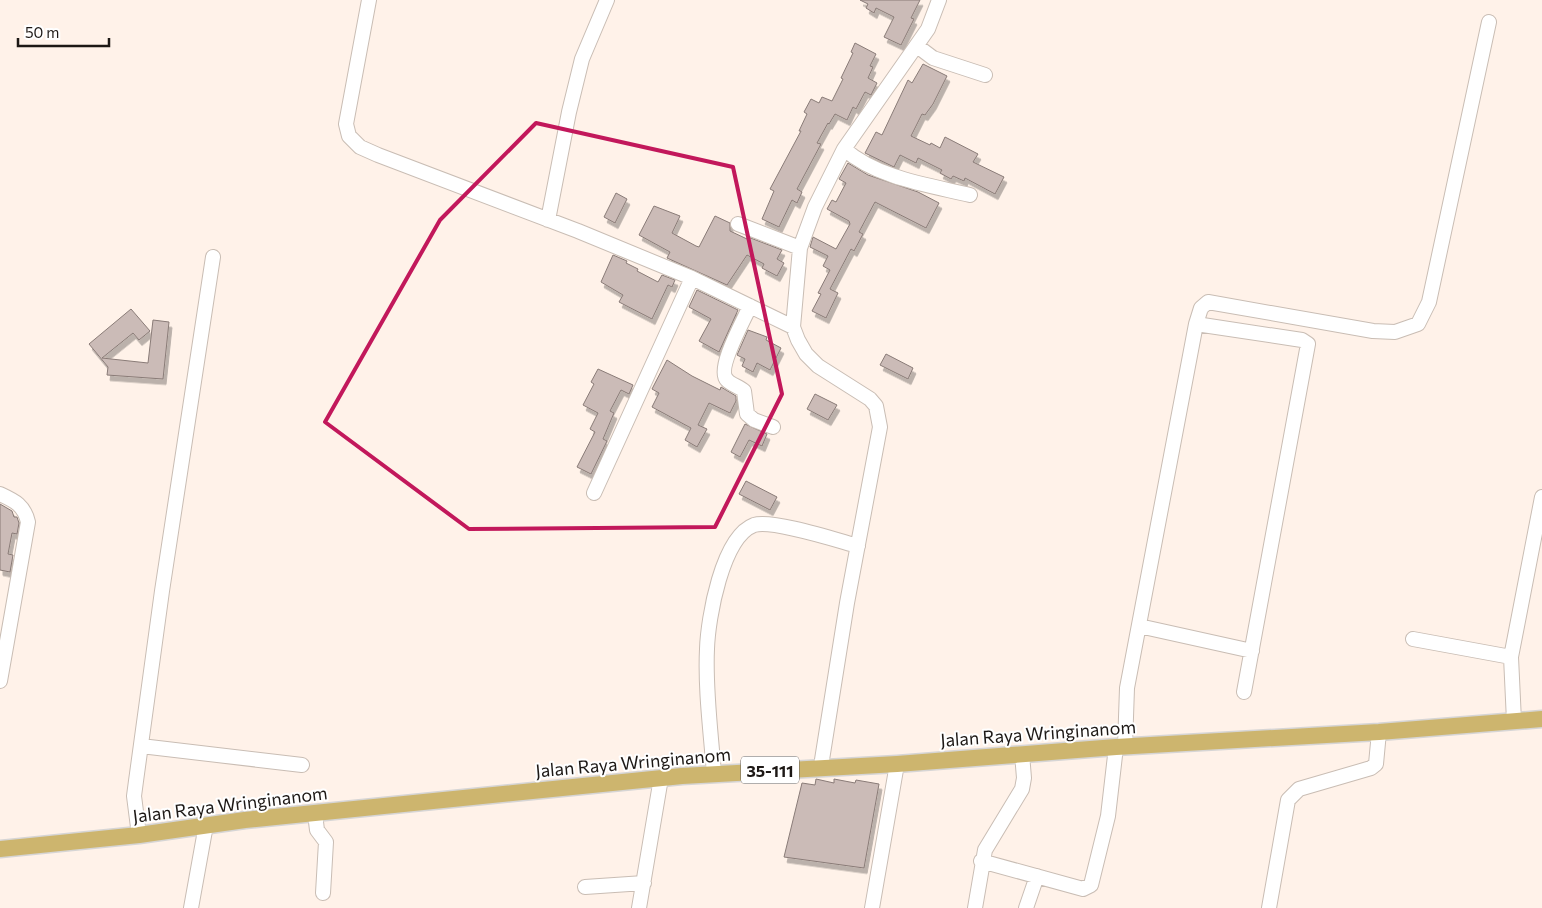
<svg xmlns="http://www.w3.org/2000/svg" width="1542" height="908" viewBox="0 0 1542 908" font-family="Commissioner,sans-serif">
	<defs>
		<filter id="shadow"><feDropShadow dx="3" dy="5.5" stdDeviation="0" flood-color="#0004"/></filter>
	</defs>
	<rect width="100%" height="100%" fill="#fff2e9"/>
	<path fill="#cbbbb7" stroke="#897b77" filter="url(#shadow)" d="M860,0H920L911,18L914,19L901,45L884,37L894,17L876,8L874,13L866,8L868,4Z
		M855,43L876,54L870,66L873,67L868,78L877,83L871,95L865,92L856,109L853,107L847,120L835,114L829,124L828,123L817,143L821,144L797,189L802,192L797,203L792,200L779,227L762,219L774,191L770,189L801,131H799L807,114L804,112L811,99L819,103L822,97L832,101L843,79L841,78L853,53L851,52Z
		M923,64L947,76L933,104L925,115L922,114L911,136L930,145L931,143L940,148L945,137L978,154L973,162L1004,177L995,194L965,178L964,181L953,176L951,179L940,173L942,170L918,158L916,163L900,155L894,167L865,153L876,132L882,135L908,80L912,83Z
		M848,163L868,175L918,192L939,203L926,228L875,202L859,232L863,234L854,251L851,249L830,289L838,293L826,318L812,311L821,294L818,293L830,270L823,266L828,256L810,247L813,237L836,249L850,224L849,221L827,209L832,200L836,202L846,183L839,179Z
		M616,193L627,199L615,223L604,217Z
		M654,206L680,216L672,233L696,246L699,247L715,216L730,223V231L747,239L748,237L782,250L777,259L784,263L777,276L762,268L764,264L747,255L727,285L667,258L670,252L639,235Z
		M613,255L627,261L626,263L638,269L637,271L658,282L662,275L675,280L672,287L668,285L652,319L619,302L623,295L601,282Z
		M697,290L738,310L719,352L699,341L711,319L689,307Z
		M131,309L150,331L139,340L133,333L102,358L148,363L153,320L169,322L163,379L107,375L108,367L89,344Z
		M748,330L767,337L766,340L781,348L770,370L757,363L753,372L742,366L745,359L737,355Z
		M886,354L913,368L908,379L880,365Z
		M667,360L692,376L720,390L721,387L736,396V401L730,413L709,403L698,425L707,429L697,447L685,440L691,428L652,407L659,393L652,389Z
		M598,369L633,385L629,394L621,390L610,411L614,413L603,439L607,441L591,474L577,467L595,432L590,429L598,413L583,405L594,384L591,382Z
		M815,394L837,405L828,420L807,409Z
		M745,424L767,434L762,446L749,440L740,457L731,452Z
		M746,481L777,497L770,510L739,494Z
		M0,504L12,511L14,517H17L19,523L17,534L12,533L8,554L13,555L10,572L0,570Z
		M816,779L834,783V779L855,783L856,780L879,784L864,868L784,857L802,783L815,785Z"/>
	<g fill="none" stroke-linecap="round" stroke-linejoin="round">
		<defs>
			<path id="minor" d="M369,0L346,124L349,136L360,147L378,155L578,231L692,278L793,327
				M917,46L933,58L985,75
				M844,149C877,178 928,185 970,195
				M548,220L569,112L582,59L607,0
				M738,224L800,248
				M750,306C744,320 716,369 727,380C731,385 739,386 744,391L747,414L754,420L773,427
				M1196,324L1201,308L1208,302L1373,331L1395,332L1418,324L1429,302L1489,22
				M594,493L692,278
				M0,494C15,501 24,505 28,522L0,681
				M1139,626L1252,651
				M1413,639L1511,657
				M1514,721L1511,657L1542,497
				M141,746L302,765
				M1125,746L1127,688L1196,324L1302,340L1308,344L1244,692
				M821,766L847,603L880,427L876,406L870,399L818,366L806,354L798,340L793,327L800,248L815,207L844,149L928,29L939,0
				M714,774C711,733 705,690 707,649C708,618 722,537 754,525C772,519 836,540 858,546
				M315,814L317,830L326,842L323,893
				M139,835L134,796L136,781L162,591L213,257
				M981,861L1083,889L1091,885L1108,816L1116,747
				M585,887L644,883
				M191,908L206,825
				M639,908L661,778
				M872,908L897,764
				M975,908L985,850L1022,789L1024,778L1022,754
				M1026,908L1037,876
				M1269,908L1288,800L1299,789L1371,768L1376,764L1379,732"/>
			<path id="major" d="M0,849L139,835L245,820L682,776L897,764L1116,747L1379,732L1542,719"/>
		</defs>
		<use href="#minor" stroke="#c9bdb4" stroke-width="16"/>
		<use href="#major" stroke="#d6d5d5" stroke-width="19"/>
		<use href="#minor" stroke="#fff" stroke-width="14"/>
		<use href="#major" stroke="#cdb56e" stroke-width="16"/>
	</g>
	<path fill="none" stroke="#c2185b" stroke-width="4" stroke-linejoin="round" d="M536,123L733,167L782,394L715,527L469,529L325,422L440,220Z"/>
	<g text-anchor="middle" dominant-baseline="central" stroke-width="4" stroke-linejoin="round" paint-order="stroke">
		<rect fill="#fff" stroke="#615d5b" stroke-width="1" x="741" y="756.5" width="58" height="27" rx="4"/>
		<g font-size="16" font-weight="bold" fill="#1d1815">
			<text x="770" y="770">35-111</text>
		</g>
		<g font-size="18" fill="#1d1815" stroke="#fff">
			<text transform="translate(1038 733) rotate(-4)">Jalan Raya Wringinanom</text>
			<text transform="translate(633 762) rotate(-5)">Jalan Raya Wringinanom</text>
			<text transform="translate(230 804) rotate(-7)">Jalan Raya Wringinanom</text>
		</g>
	</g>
	<path d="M18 38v8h91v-8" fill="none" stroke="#1d1815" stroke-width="2.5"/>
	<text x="25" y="38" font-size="15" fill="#1d1815" stroke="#ffffff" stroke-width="4" paint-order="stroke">50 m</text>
</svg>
